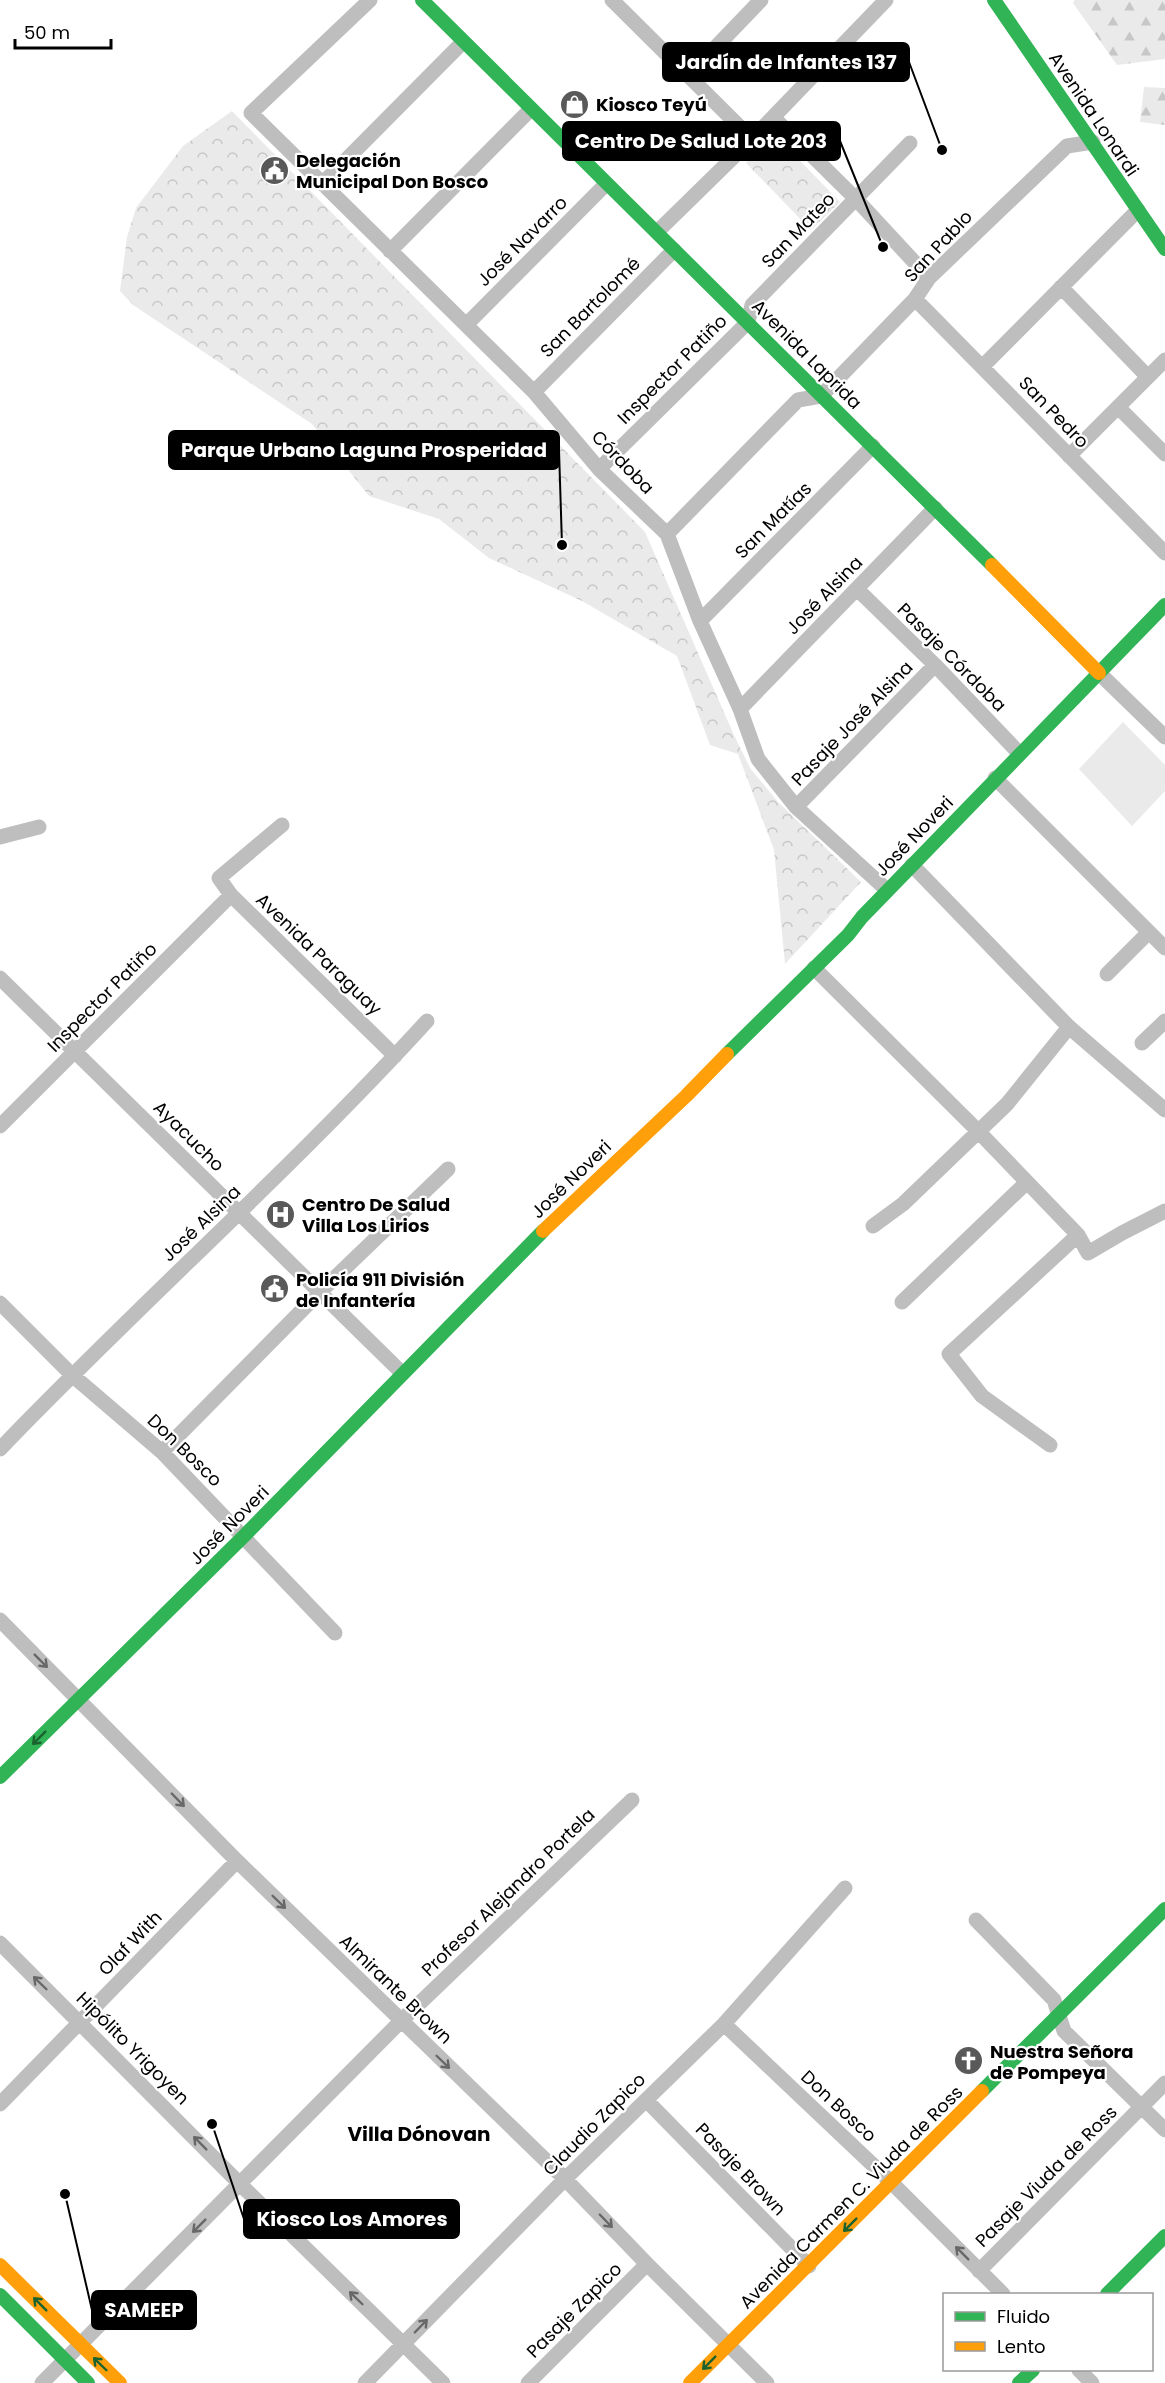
<svg xmlns="http://www.w3.org/2000/svg" width="1165" height="2383" viewBox="0 0 1165 2383" font-family="Poppins,sans-serif">
	<defs>
		<pattern id="forest-firs" width="22" height="20" patternUnits="userSpaceOnUse" patternTransform="scale(1.5)"><rect width="22" height="20" fill="#eaeaea"/><path d="M5 1l3.5 6h-7zM16 11l3.5 6h-7z" fill="#c7c7c7"/></pattern>
		<pattern id="park-crowns" width="20" height="18" patternUnits="userSpaceOnUse" patternTransform="scale(1.5)"><rect width="20" height="18" fill="#eaeaea"/><path d="M2 6a3 3 0 1 1 6 0M12 15a3 3 0 1 1 6 0" fill="none" stroke="#c7c7c7"/></pattern>
	</defs>
	<rect width="100%" height="100%" fill="#fff"/>
	<path fill="url(#forest-firs)" d="M1075,0H1165V59L1117,65L1073,3Z
		M1144,87L1165,88V125L1140,122Z"/>
	<path fill="url(#park-crowns)" d="M232,111L645,532L733,733L750,768L778,802L861,882L785,964L774,850L738,754L710,745L677,656L582,601L489,558L439,519L369,496L312,424L133,305L120,291L127,237L136,208L183,146Z
		M775,135L840,202L811,230L746,163Z"/>
	<path fill="#eaeaea" d="M1123,722L1165,765V791L1132,826L1079,769Z"/>
	<g fill="none" stroke-linecap="round" stroke-linejoin="round">
		<path stroke="#bebebe" stroke-width="15" d="M370,0L251,113L534,392L599,469L667,534L700,621L740,709L758,759L796,807L887,890
			M612,0L752,139
			M689,75L761,0
			M773,117L856,199L929,278
			M322,184L463,42
			M657,232L752,139L886,0
			M390,251L531,109
			M1061,287L1148,377
			M915,299L1165,553
			M466,325L606,184
			M983,366L1138,210
			M534,392L674,250
			M1118,407L1165,454
			M1069,456L1165,360
			M599,469L748,322L752,305L910,143
			M667,534L798,400L821,396L915,299L929,278L1067,146L1093,142
			M857,589L935,665L1019,753
			M700,621L873,446
			M1099,673L1165,737
			M740,709L935,508
			M995,778L1165,948
			M796,807L935,665
			M282,825L219,878L231,895L395,1056
			M0,837L39,827
			M912,865L1069,1027L1165,1110
			M814,968L977,1130L1078,1235L1088,1253L1122,1233L1165,1211
			M1107,974L1149,932
			M0,978L402,1373
			M1142,1043L1165,1021
			M0,1126L231,895
			M873,1226L903,1204L1007,1104L1069,1027
			M902,1302L1027,1182
			M0,1303L72,1375L162,1452L335,1633
			M1050,1445L982,1396L949,1354L1078,1235
			M0,1449C139,1304 291,1170 427,1021
			M162,1452L319,1293L448,1169
			M0,1620L237,1861L565,2179L647,2264L767,2383
			M976,1920L1054,2000L1064,2031L1165,2130
			M0,1943L241,2185L443,2383
			M724,2024L892,2183L1003,2294
			M646,2100L809,2266
			M0,2104L237,1861
			M979,2271L1165,2083
			M1079,2370L1092,2383
			M42,2383L401,2021L632,1800
			M365,2383L565,2179L724,2024L845,1888
			M528,2383L647,2264"/>
		<path stroke="#30b455" stroke-width="14" d="M422,0L992,565
			M994,0L1165,249
			M727,1054L848,935L862,917L1165,605
			M0,1777L244,1536L543,1231
			M982,2091L1165,1909
			M1107,2294L1165,2236
			M0,2295L88,2383
			M1019,2383L1033,2370"/>
		<path stroke="#ff9f0a" stroke-width="14" d="M992,565L1099,673
			M543,1231L686,1096L727,1054
			M0,2265L120,2383
			M690,2383L982,2091"/>
	</g>
	<defs><path id="oneway-shaft" d="M-6 0H5M1.5-3L5.5 0L1.5 3" fill="none" stroke-width="1.6" stroke-linecap="round" stroke-linejoin="round" transform="scale(1.5)"/></defs>
	<g stroke="#686868">
		<use href="#oneway-shaft" transform="translate(41 1661) rotate(45)"/>
		<use href="#oneway-shaft" transform="translate(178 1800) rotate(46)"/>
		<use href="#oneway-shaft" transform="translate(279 1902) rotate(44)"/>
		<use href="#oneway-shaft" transform="translate(40 1983) rotate(-136)"/>
		<use href="#oneway-shaft" transform="translate(443 2062) rotate(44)"/>
		<use href="#oneway-shaft" transform="translate(200 2143) rotate(-135)"/>
		<use href="#oneway-shaft" transform="translate(606 2221) rotate(46)"/>
		<use href="#oneway-shaft" transform="translate(199 2226) rotate(135)"/>
		<use href="#oneway-shaft" transform="translate(962 2253) rotate(-135)"/>
		<use href="#oneway-shaft" transform="translate(356 2298) rotate(-136)"/>
		<use href="#oneway-shaft" transform="translate(421 2326) rotate(-46)"/>
	</g>
	<g stroke="#1a632f">
		<use href="#oneway-shaft" transform="translate(39 1738) rotate(135)"/>
		<use href="#oneway-shaft" transform="translate(850 2225) rotate(135)"/>
		<use href="#oneway-shaft" transform="translate(40 2304) rotate(-135)"/>
		<use href="#oneway-shaft" transform="translate(709 2363) rotate(135)"/>
		<use href="#oneway-shaft" transform="translate(100 2364) rotate(-136)"/>
	</g>
	<defs>
		<symbol id="shop-disc" viewBox="-11 -11 22 22"><circle r="9.5" fill="#595959" stroke="#fff"/><path d="M-5-2.5h2.3a2.7 3.5 0 0 1 5.4 0H5L5.5 6h-11ZM-1.5-2.5h3a1.5 2.3 0 0 0-3 0Z" fill="#fff"/></symbol>
		<symbol id="civic-disc" viewBox="-11 -11 22 22"><circle r="9.5" fill="#595959" stroke="#fff"/><path d="M-.6-6.5H3V-4.5H.6V-3L4-1V1h2V6H-6V1h2V-1L-.6-3ZM-1.2 2.5V6h2.4V2.5Z" fill="#fff"/></symbol>
		<symbol id="hospital-disc" viewBox="-11 -11 22 22"><circle r="9.5" fill="#595959" stroke="#fff"/><path d="M-5-5h3v3.5h4V-5h3V5h-3V1.5h-4V5h-3Z" fill="#fff"/></symbol>
		<symbol id="church-disc" viewBox="-11 -11 22 22"><circle r="9.5" fill="#595959" stroke="#fff"/><path d="M-1.2-6h2.4v3.5h3.3v2.4h-3.3V6h-2.4V-.1h-3.3v-2.4h3.3Z" fill="#fff"/></symbol>
	</defs>
	<g fill-rule="evenodd">
		<use href="#shop-disc" x="558" y="88" width="33" height="33"/>
		<use href="#civic-disc" x="258" y="154" width="33" height="33"/>
		<use href="#hospital-disc" x="264" y="1198" width="33" height="33"/>
		<use href="#civic-disc" x="258" y="1272" width="33" height="33"/>
		<use href="#church-disc" x="952" y="2044" width="33" height="33"/>
	</g>
	<g text-anchor="middle" dominant-baseline="central" stroke-width="4.5" stroke-linejoin="round" paint-order="stroke">
		<g font-size="18" font-weight="bold" fill="#000" stroke="#fff" text-anchor="start">
			<text x="596" y="104">Kiosco Teyú</text>
			<text x="296" y="160">Delegación<tspan x="296" dy="21">Municipal Don Bosco</tspan></text>
			<text x="302" y="1204">Centro De Salud<tspan x="302" dy="21">Villa Los Lirios</tspan></text>
			<text x="296" y="1279">Policía 911 División<tspan x="296" dy="21">de Infantería</tspan></text>
			<text x="990" y="2051">Nuestra Señora<tspan x="990" dy="21">de Pompeya</tspan></text>
		</g>
		<g font-size="18" fill="#000" stroke="#fff">
			<text transform="translate(1094 114) rotate(56)">Avenida Lonardi</text>
			<text transform="translate(798 230) rotate(-46)">San Mateo</text>
			<text transform="translate(522 241) rotate(-45)">José Navarro</text>
			<text transform="translate(938 246) rotate(-47)">San Pablo</text>
			<text transform="translate(590 307) rotate(-45)">San Bartolomé</text>
			<text transform="translate(807 354) rotate(45)">Avenida Laprida</text>
			<text transform="translate(672 369) rotate(-45)">Inspector Patiño</text>
			<text transform="translate(1054 412) rotate(46)">San Pedro</text>
			<text transform="translate(623 462) rotate(46)">Córdoba</text>
			<text transform="translate(773 520) rotate(-45)">San Matías</text>
			<text transform="translate(824 595) rotate(-46)">José Alsina</text>
			<text transform="translate(952 657) rotate(45)">Pasaje Córdoba</text>
			<text transform="translate(852 723) rotate(-46)">Pasaje José Alsina</text>
			<text transform="translate(914 836) rotate(-46)">José Noveri</text>
			<text transform="translate(319 954) rotate(44)">Avenida Paraguay</text>
			<text transform="translate(102 997) rotate(-45)">Inspector Patiño</text>
			<text transform="translate(189 1136) rotate(45)">Ayacucho</text>
			<text transform="translate(571 1179) rotate(-44)">José Noveri</text>
			<text transform="translate(201 1223) rotate(-44)">José Alsina</text>
			<text transform="translate(185 1450) rotate(44)">Don Bosco</text>
			<text transform="translate(229 1525) rotate(-45)">José Noveri</text>
			<text transform="translate(508 1892) rotate(-44)">Profesor Alejandro Portela</text>
			<text transform="translate(130 1943) rotate(-46)">Olaf With</text>
			<text transform="translate(396 1989) rotate(44)">Almirante Brown</text>
			<text transform="translate(133 2048) rotate(45)">Hipólito Yrigoyen</text>
			<text transform="translate(839 2106) rotate(43)">Don Bosco</text>
			<text transform="translate(594 2124) rotate(-45)">Claudio Zapico</text>
			<text transform="translate(741 2169) rotate(46)">Pasaje Brown</text>
			<text transform="translate(1046 2176) rotate(-45)">Pasaje Viuda de Ross</text>
			<text transform="translate(851 2197) rotate(-45)">Avenida Carmen C. Viuda de Ross</text>
			<text transform="translate(574 2310) rotate(-45)">Pasaje Zapico</text>
		</g>
		<g font-size="20" font-weight="bold" fill="#000" stroke="#fff">
			<text x="419" y="2134">Villa Dónovan</text>
		</g>
	</g>
	<path fill="none" stroke="#000" stroke-width="2" d="M942 150L909 62M883 247L840 141M562 545L559 450M212 2124L244 2219M65 2194L92 2310"/>
	<g fill="#000" stroke="#fff" stroke-width="2">
		<circle cx="942" cy="150" r="6"/>
		<circle cx="883" cy="247" r="6"/>
		<circle cx="562" cy="545" r="6"/>
		<circle cx="212" cy="2124" r="6"/>
		<circle cx="65" cy="2194" r="6"/>
	</g>
	<g fill="#000" stroke="#000" stroke-width="2">
		<rect x="663" y="43" width="246" height="38" rx="6"/>
		<rect x="563" y="122" width="277" height="38" rx="6"/>
		<rect x="169" y="431" width="390" height="38" rx="6"/>
		<rect x="244" y="2200" width="215" height="38" rx="6"/>
		<rect x="92" y="2291" width="104" height="38" rx="6"/>
	</g>
	<g font-size="20" text-anchor="middle" font-weight="bold" fill="#fff">
		<text x="786" y="69">Jardín de Infantes 137</text>
		<text x="701" y="148">Centro De Salud Lote 203</text>
		<text x="364" y="457">Parque Urbano Laguna Prosperidad</text>
		<text x="352" y="2226">Kiosco Los Amores</text>
		<text x="144" y="2317">SAMEEP</text>
	</g>
	<rect x="943" y="2293" width="210" height="78" fill="#ffffff" stroke="#999999" stroke-width="1.5"/>
	<rect x="955" y="2312" width="30" height="9" fill="#30b455" stroke="#999999" stroke-width="1.5"/>
	<text x="997" y="2323" font-size="18" fill="#000000">Fluido</text>
	<rect x="955" y="2342" width="30" height="9" fill="#ff9f0a" stroke="#999999" stroke-width="1.5"/>
	<text x="997" y="2353" font-size="18" fill="#000000">Lento</text>
	<path d="M15 39v9h96v-9" fill="none" stroke="#000000" stroke-width="3"/>
	<text x="24" y="39" font-size="18" fill="#000000" stroke="#ffffff" stroke-width="4.5" paint-order="stroke">50 m</text>
</svg>
